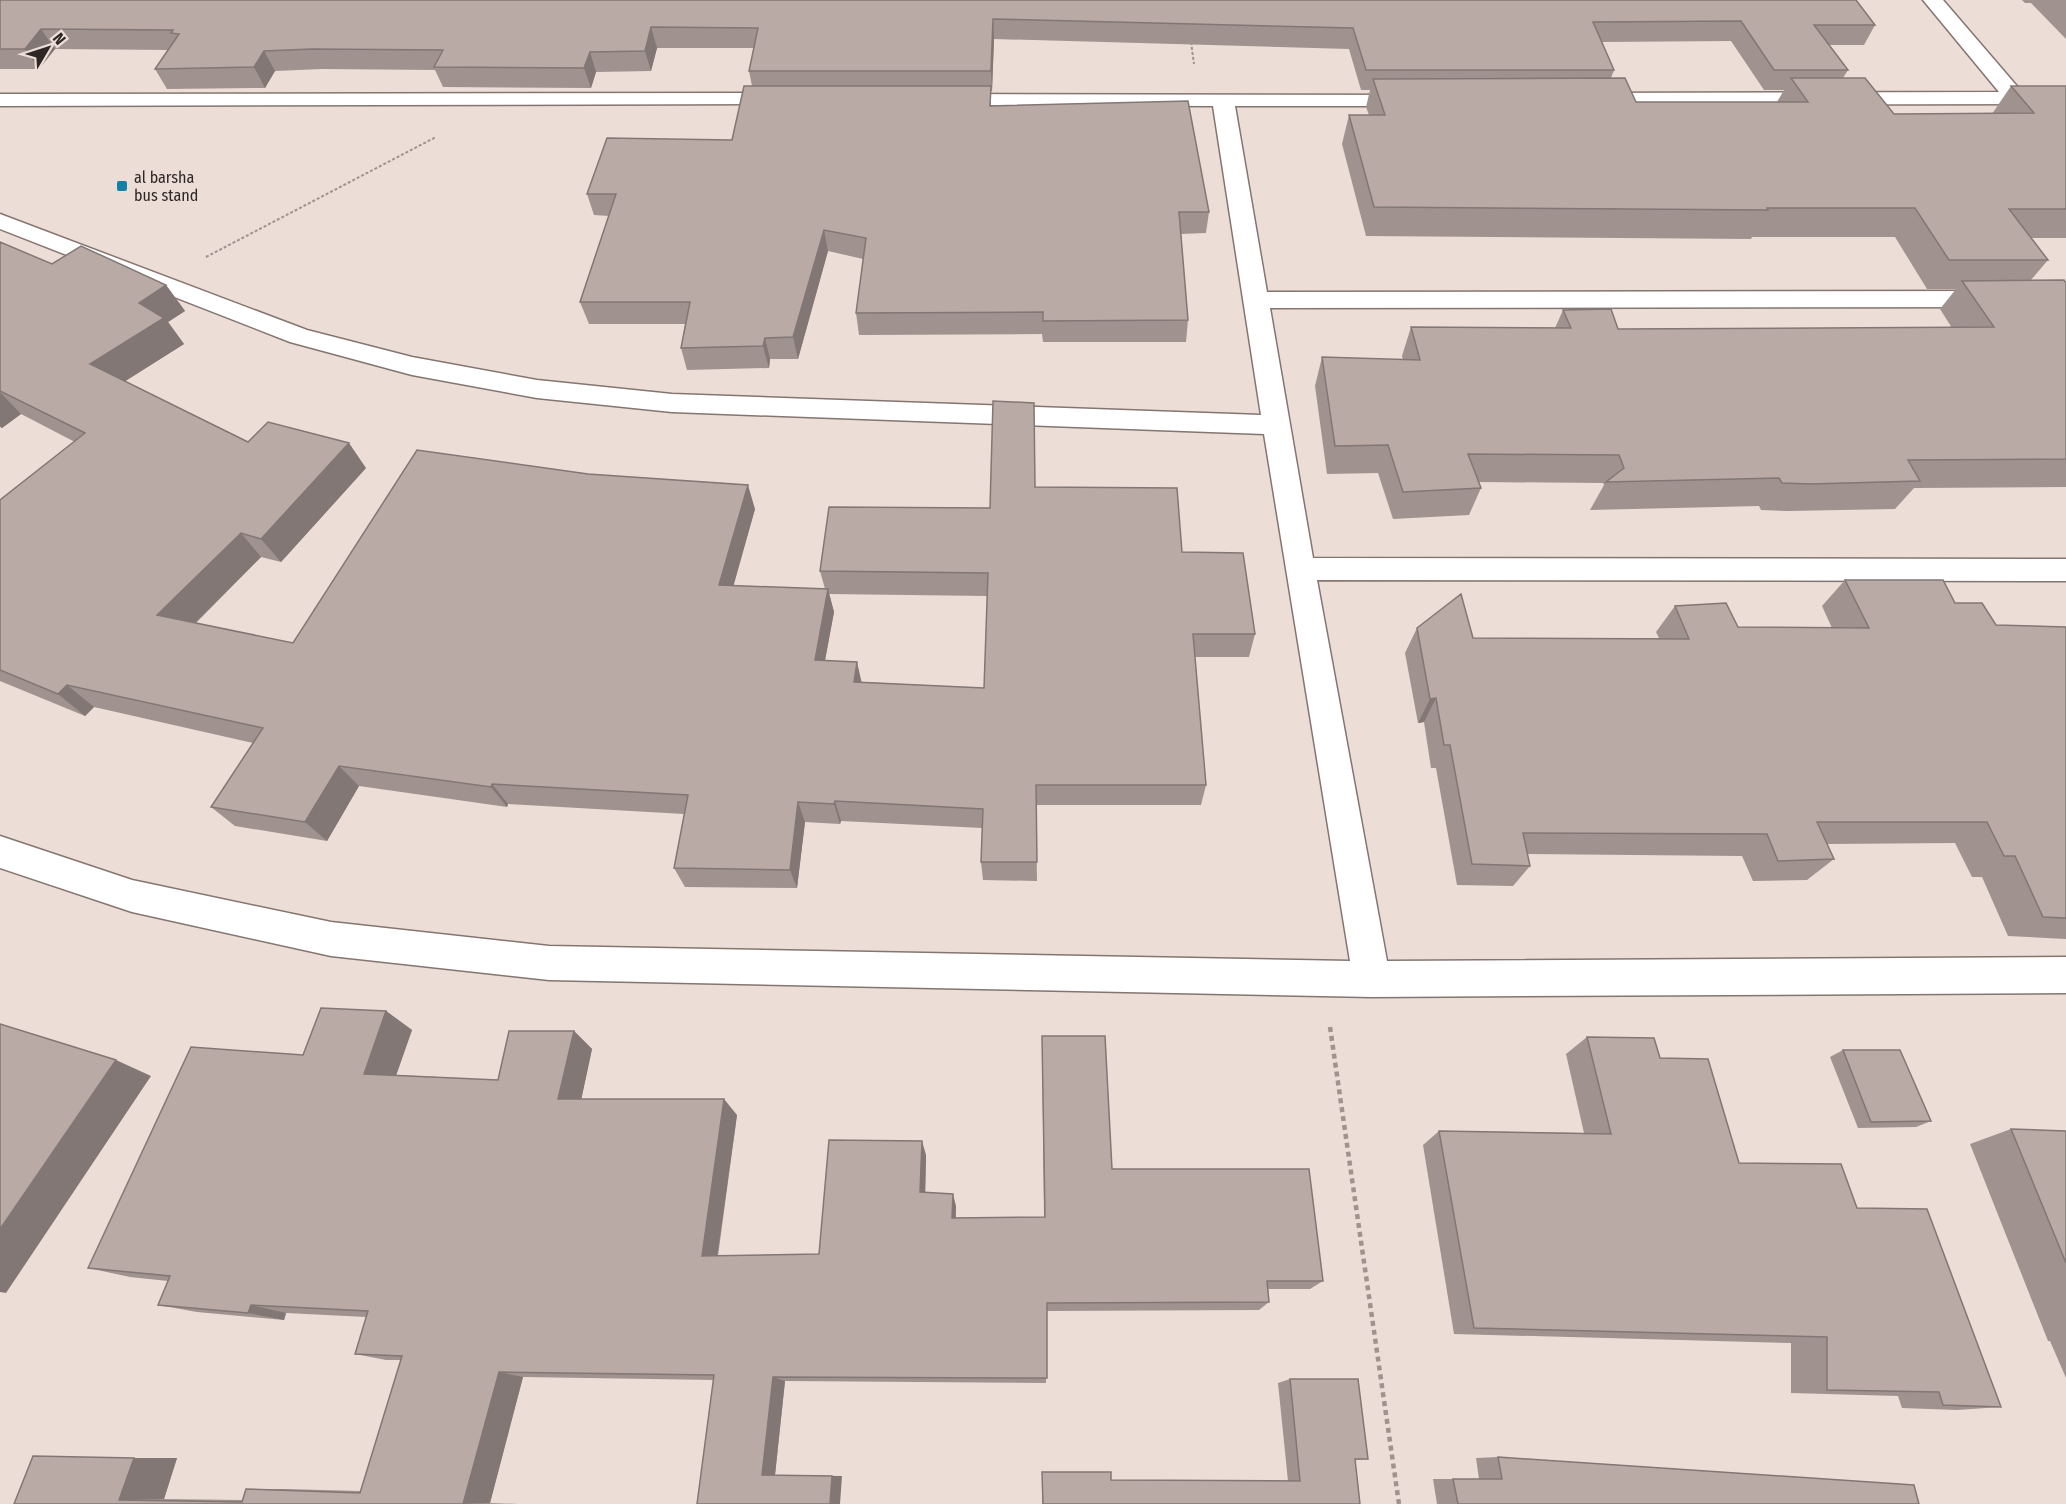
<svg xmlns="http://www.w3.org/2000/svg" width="2066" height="1504" viewBox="0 0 2066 1504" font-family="'Fira Sans Condensed',sans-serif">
	<rect width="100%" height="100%" fill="#edddd7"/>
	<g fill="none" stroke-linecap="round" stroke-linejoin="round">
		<defs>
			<path id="minor" d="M1923,0H1943L2022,92H2066V104L1589,105L1581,104L1578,99L1581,94L1589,93L1999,92Z
				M787,93L795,94L798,99L795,104L0,106V94Z
				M947,94L1422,95L1425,100L1422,105L1414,106H1235L1267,292L2066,291V307L1270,308L1313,558L2066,559V581L1317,580L1387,961L2066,957V993L1372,997L549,980L331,956L132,912L0,868V836L132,880L331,922L549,946L1350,961L1264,434L672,412L537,398L412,375L290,342L0,229V214L307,330L412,357L537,380L672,394L1261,415L1213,106L939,105L936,100L939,95Z"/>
		</defs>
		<use href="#minor" stroke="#847570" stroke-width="3"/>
		<path stroke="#9f938f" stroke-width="2" stroke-dasharray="3 2" stroke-linecap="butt" d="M1191,42L1194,64
			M206,257L436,137"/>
		<path stroke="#9f938f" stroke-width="4.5" stroke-dasharray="5 4" stroke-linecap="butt" d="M1330,1027L1399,1504"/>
		<use href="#minor" fill="#fff" fill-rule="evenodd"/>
	</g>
	<path fill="#a0928e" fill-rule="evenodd" d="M0,0H1868H1856L1875,25L1864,45H1829L1848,70L1843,78L1894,114H1992L2011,86H2066V238H2031L2048,260L2031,280L2066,283V487L1914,488L1895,509L1788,511L1761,510L1759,506L1590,510L1604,485L1603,483L1479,482L1481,488L1469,515L1393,519L1378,473L1327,474L1315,386L1322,357L1403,360L1402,356L1411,327L1555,328L1563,310L1618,329L1952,328L1940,309L1956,289H1927L1895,237H1752L1751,239L1366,236L1342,144L1349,115H1369L1366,107L1370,90H1361L1349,49L994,39L992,91H991V106L1209,212L1206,233L1181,234L1188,320L1186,342H1043L1042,334L859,335L856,313L863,259L828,251L798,359H770L769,368L687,370L681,348L685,324H589L580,302L609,216L594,215L587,194L732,140L752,86L749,71L754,48H657L651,71L596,72L591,88L443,87L435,70L322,69L275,71L265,88L167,89L155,69L168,50L55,49L39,69H0ZM1731,41L1764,90H1784L1777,102H1636L1611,78L1614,70L1602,42Z
		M2022,0H2066V39L2031,3H2025Z
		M0,242L52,264L166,285L185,311L168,322L184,344L124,382L248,442L366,468L281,562L261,557L196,623L293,643L755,509L733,586L825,589L820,571L990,508L1035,487L1182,552L1255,634L1249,657H1195L1206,785L1201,805H1036L1037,881L983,880L981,862L982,828L841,821L840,824L805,822L797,888L685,887L674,868L684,814L508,804L507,807L359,786L327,841L235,826L211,807L253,743L94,707L85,716L0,681V500L75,442L21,414L2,428L0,427ZM829,594L987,596L984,688L862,682L825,660L834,612Z
		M1845,580L1955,603L1996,625L2066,627V939L2008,936L1982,877H1972L1955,843L1827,844L1834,859L1807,880L1753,881L1742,856L1527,854L1530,866L1513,886L1457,885L1436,768H1431L1424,722L1418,723L1405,653L1417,628L1473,638H1659L1656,632L1675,606L1738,627L1832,628L1822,606Z
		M386,1011L412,1030L396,1075L498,1080L574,1031L592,1049L581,1099L737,1115L718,1256L819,1254L926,1155L925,1193L956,1206V1218L1044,1217L1042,1036L1112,1169L1323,1281L1310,1289H1268L1269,1302L1259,1310L1047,1311L1046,1383L785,1381L775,1475L842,1476L697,1504L714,1380L523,1377L490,1503L519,1504H14L177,1458L164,1499L243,1500L246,1489H284L361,1491L401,1360H386L355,1354L366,1317L286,1313L284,1320L197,1312L158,1305L168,1281L130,1277L88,1268L303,1055Z
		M1587,1037L1660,1058L1739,1163L1857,1208L2001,1407L1957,1410L1902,1408L1898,1396L1791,1393V1343L1454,1334L1423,1145L1439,1131L1584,1133L1566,1054Z
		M1843,1050L1931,1121L1916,1127L1858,1128L1830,1057Z
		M2011,1129L2066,1131V1378L2050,1341H2048L1970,1144Z
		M1290,1379L1368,1459L1355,1460L1360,1504H1042V1472L1111,1480L1288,1481L1278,1383Z
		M1498,1457L1919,1504H1437L1433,1479H1479L1476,1458Z"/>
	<path fill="#827774" d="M993,19L994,39L992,91L991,71Z
		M651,27L657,48L651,71L645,51Z
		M41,29L55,49L39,69L25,49Z
		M264,51L275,71L265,88L254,67Z
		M590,52L596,72L591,88L584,68Z
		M824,230L828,251L798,359L793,337Z
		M166,285L185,311L168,322L184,344L111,390L90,364L139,303Z
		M765,338L770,359L769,368L763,346Z
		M0,392L21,414L2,428L0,426Z
		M349,443L366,468L281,562L261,539Z
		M748,485L755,509L727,609L719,585Z
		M241,533L261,557L181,637L157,615Z
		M828,589L834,612L821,682L815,660Z
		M857,662L862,684L854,682Z
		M67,685L94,707L85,716L58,694Z
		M1436,698L1424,722L1418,723L1430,699Z
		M339,766L359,786L327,841L305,822Z
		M492,784L508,804L507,807L491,787Z
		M835,801L841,821L840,824L834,804Z
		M798,802L805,822L797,888L790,870Z
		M386,1011L412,1030L391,1090L364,1074Z
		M574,1031L592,1049L578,1115L558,1099Z
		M116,1060L151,1076L6,1293L0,1292V1229Z
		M724,1099L737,1115L716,1265L702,1256Z
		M922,1141L926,1155L925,1205L920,1192Z
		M953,1194L956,1206L955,1229L952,1218Z
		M251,1305L286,1313L284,1320L248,1313Z
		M499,1372L523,1377L490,1503L463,1504Z
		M773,1377L785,1381L775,1475H762Z
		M134,1458H177L164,1499L119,1500Z
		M832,1476H842L840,1504H830Z"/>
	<path fill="#baaaa5" stroke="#827774" stroke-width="1.5" d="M0,0H1856L1875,25H1814L1848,70H1774L1741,21L1593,22L1614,70H1366L1353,28L993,19L991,71H749L758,28L651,27L645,51L590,52L584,68L434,67L443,50L312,49L264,51L254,67L155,69L179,34L171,33L173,30L41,29L25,49H0Z
		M1625,78L1636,102H1808L1791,78H1865L1894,114L2034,113L2011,86H2066V209H2009L2048,260H1949L1915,208H1767L1768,210L1374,207L1349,115H1385L1373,79Z
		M744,86H991L990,106L1188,101L1209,212H1179L1188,320L1043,321V312L856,313L866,238L824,230L793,337L765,338L763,346L681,348L690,302H580L616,194H587L607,138L732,140Z
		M0,242L52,264L81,246L166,285L139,303L164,318L90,364L248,442L268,422L349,443L261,539L241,533L157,615L293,643L417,450L588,474L748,485L719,585L828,589L815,660L857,662L854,682L984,688L988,573L820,571L829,507L990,508L993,401L1034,403L1035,487L1177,488L1182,552L1243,553L1255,634H1193L1206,785H1036L1037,862H981L983,809L835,801L834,804L798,802L790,870L674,868L688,795L492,784L491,787L339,766L305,822L211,807L263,728L67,685L58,694L0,670V500L85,433L0,391Z
		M2064,280L2066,283V459L1908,460L1920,481L1810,484L1782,483L1779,478L1606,482L1624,468L1619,455L1468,454L1481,488L1403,492L1388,445L1335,446L1322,357L1420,360L1411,327L1571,328L1563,310L1611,309L1618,329L1994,327L1962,281Z
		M1845,580H1943L1955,603H1982L1996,625L2066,627V918L2043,917L2015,856H2004L1987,822H1817L1834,859L1778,861L1767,834L1523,833L1530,866L1472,864L1450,745H1444L1436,698L1430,699L1417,628L1461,594L1473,638L1689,639L1675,606L1726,603L1738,627L1869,628Z
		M321,1008L386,1011L364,1074L498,1080L509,1031H574L558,1099H724L702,1256L819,1254L829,1140L922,1141L920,1192L953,1194L952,1218L1045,1217L1042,1036H1105L1112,1169H1309L1323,1281H1267L1269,1302L1047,1303V1378L773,1377L762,1475L832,1476L830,1504H697L714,1375L499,1372L463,1504H14L33,1456L134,1458L119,1500L242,1502L246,1489L360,1493L402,1356L355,1354L368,1311L251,1305L248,1313L158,1305L170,1276L88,1268L191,1047L303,1055Z
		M0,1024L116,1060L0,1229Z
		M1587,1037L1654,1038L1660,1058L1708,1059L1739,1163L1841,1164L1857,1208L1927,1209L2001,1407L1943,1405L1939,1392L1827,1390V1337L1474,1328L1439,1131L1611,1134Z
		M1843,1050H1900L1931,1121L1871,1122Z
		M2011,1129L2066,1131V1263Z
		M1290,1379H1358L1368,1459H1355L1360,1504H1043L1042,1472H1111V1480L1300,1481Z
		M1498,1457L1914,1485L1919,1504H1458L1453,1479H1502Z"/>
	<rect fill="#167fa8" stroke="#edddd7" stroke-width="2" x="116" y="180" width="12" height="12" rx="3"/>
	<g text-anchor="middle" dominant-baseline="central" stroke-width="4.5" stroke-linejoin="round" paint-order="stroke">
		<g font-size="16" fill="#2d2725" stroke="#edddd7" text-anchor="start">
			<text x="134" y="177">al barsha<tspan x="134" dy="18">bus stand</tspan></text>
		</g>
	</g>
	<g transform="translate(48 48) rotate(51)" stroke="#edddd7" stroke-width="4.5" paint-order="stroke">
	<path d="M0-4.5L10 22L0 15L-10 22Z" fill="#2d2725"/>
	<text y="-9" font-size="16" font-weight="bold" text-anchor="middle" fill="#2d2725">N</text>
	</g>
</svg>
